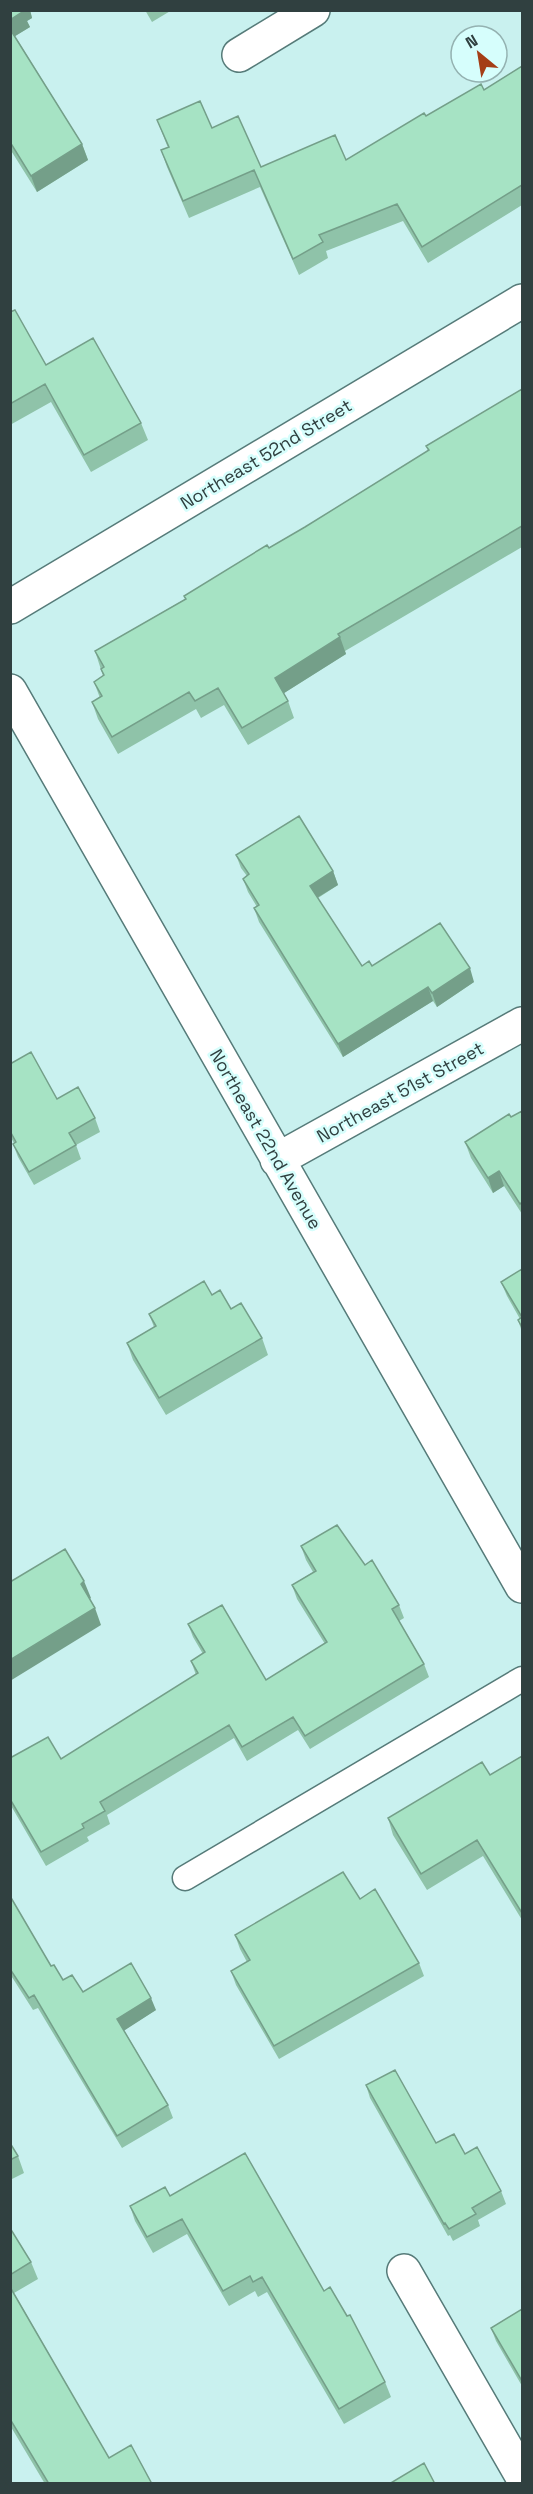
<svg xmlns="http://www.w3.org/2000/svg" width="533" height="2494" viewBox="0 0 533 2494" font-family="'Space Grotesk',sans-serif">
	<rect width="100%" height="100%" fill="#c9f1ef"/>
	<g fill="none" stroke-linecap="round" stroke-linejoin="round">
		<defs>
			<path id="lane" d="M185,1878L522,1679"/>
			<path id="street" d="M239,55L313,10
				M10,607L522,301
				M10,691L522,1586
				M277,1160L522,1024
				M404,2271L522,2476"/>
		</defs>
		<use href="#lane" stroke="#567b79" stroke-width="27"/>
		<use href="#street" stroke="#567b79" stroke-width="36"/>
		<use href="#lane" stroke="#fff" stroke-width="24"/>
		<use href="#street" stroke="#fff" stroke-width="33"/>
	</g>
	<path fill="#8fc3a9" d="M10,10H30L32,18L27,21L30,27L15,36L82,144L88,160L37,192L10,149Z
		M145,10H172L152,22Z
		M522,66V205L428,263L403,221L326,251L328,258L299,275L260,187L189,218L167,167L161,150L168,148L157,120L212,128L261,167L346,160L426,116L484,90Z
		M10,312L46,365L141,423L148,440L91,472L51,402L10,425Z
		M522,389V547L345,651L346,654L284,693L288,701L294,718L248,745L224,705L201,718L196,709L118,754L98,719L92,702L100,698L94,682L103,676L95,651L185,599L184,596L305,527L428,451L426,446Z
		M236,855L333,871L338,885L318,898L362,966H372L474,982L437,1007L433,1001L343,1057L259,922L254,908L257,907L248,892L243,879L247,876L241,868Z
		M10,1064L57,1099L95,1118L100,1132L76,1145L81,1159L34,1185L18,1157L13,1144L14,1143L10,1136Z
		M522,1111V1214L504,1186L493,1193L471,1158L465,1142Z
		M522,1269V1332L518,1320L520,1319L507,1296L501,1282Z
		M212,1295L231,1309L262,1338L268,1355L166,1415L133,1360L127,1343L154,1327L149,1314Z
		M301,1546L365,1565L399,1605L404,1618L399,1621L424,1664L429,1677L310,1749L298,1730L247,1761L234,1738L107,1815L110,1824L87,1837L89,1841L46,1866L10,1804V1758L61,1759L196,1675L191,1661L203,1654L193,1637L188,1624L266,1680L325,1644L297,1599L292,1585L313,1572L306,1560Z
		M522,1756V1920L483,1856L427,1890L393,1835L388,1818L490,1775Z
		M10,1896L51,1966L63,1980L83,1992L156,2010L124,2030L168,2105L173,2118L122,2148L38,2008L33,2010L10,1974Z
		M360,1899L419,1963L424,1976L279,2059L236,1985L231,1971L247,1962L240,1949L235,1935Z
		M366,2085L436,2143L465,2154L501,2191L506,2204L478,2220L480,2226L453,2241L450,2235L448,2236L370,2098Z
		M10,2143L18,2156L24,2173L10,2180Z
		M170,2196L324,2291L385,2382L391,2397L344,2424L267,2292L258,2297L255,2291L229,2306L187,2234L153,2253L135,2221L130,2206Z
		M10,2228L31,2262L38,2279L14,2293L109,2458L152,2484H45L11,2427L10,2428Z
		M522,2309V2386L496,2341L491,2328Z"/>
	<path fill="#749f89" d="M22,10H30L32,18L27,21L30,27L12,38L10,34V20Z
		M82,144L88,160L37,192L31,176Z
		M340,637L346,654L281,695L275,678Z
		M333,871L338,885L315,899L310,886Z
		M470,968L474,982L437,1007L432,993Z
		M428,987L433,1001L343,1057L338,1044Z
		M499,1171L504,1186L493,1193L488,1178Z
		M84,1581L91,1598L87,1601L81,1584Z
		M95,1608L101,1625L10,1681V1660Z
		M151,1998L156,2010L122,2032L117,2019Z"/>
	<path fill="#a6e3c4" stroke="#749f89" stroke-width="1.5" d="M10,10H23L24,11L10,20Z
		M10,29L82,144L31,176L10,142Z
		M522,66V185L422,247L397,204L319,235L323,242L293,259L254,170L183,201L161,150L169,147L157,120L200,101L212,128L238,116L261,167L335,135L346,160L424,113L426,116L481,84L484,90Z
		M15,310L46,365L93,338L141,423L84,455L45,384L10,404V312Z
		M522,389V526L338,634L340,637L275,678L288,701L242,728L218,688L195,701L189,692L112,737L92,702L102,696L94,682L104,675L101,669L104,667L95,651L186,599L184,596L267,545L269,548L305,527L429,450L426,446Z
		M299,816L333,871L310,886L362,966L369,961L372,966L440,923L470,968L432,993L428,987L338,1044L254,908L259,905L243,879L249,874L236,855Z
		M31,1052L57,1099L78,1087L95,1118L69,1133L76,1145L29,1172L13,1144L16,1142L10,1131V1064Z
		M522,1111V1202L520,1204L499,1171L488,1178L465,1142L509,1114L511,1117Z
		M522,1269V1327L518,1320L522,1317L501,1282Z
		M204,1281L212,1295L220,1290L231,1309L241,1303L262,1338L159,1398L127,1343L156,1326L149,1314Z
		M337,1525L365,1565L372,1560L399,1605L392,1609L424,1664L305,1736L293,1717L242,1747L229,1725L100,1802L105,1811L82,1824L84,1828L41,1852L10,1799V1758L48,1737L61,1759L198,1673L191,1661L205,1652L188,1624L222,1605L266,1680L327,1642L292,1585L316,1571L301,1546Z
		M65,1549L84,1581L81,1584L95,1608L10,1660V1582Z
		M522,1756V1913L477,1840L421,1874L388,1818L482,1762L490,1775Z
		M343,1872L360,1899L375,1889L419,1963L274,2046L231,1971L250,1960L235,1935Z
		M10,1896L51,1966L54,1965L63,1980L72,1975L83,1992L131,1963L151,1998L117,2019L168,2105L117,2136L34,1995L29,1998L10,1969Z
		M395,2070L436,2143L454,2134L465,2154L477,2147L501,2191L472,2208L476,2214L449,2229L445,2223L444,2224L366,2085Z
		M10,2143L18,2156L10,2160Z
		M245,2153L324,2291L330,2287L347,2316L350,2315L385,2382L339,2409L262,2277L253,2282L250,2276L223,2291L182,2219L147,2237L130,2206L165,2187L170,2196Z
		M10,2228L31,2262L10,2275Z
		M10,2287L109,2458L131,2445L152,2484H49L10,2419Z
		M522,2309V2381L491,2328Z
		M424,2463L435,2484H389Z"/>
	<g text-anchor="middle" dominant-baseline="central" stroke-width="5" stroke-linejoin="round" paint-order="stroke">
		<g font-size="18" fill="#304040" stroke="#d6fefc">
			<text transform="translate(266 454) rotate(-31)">Northeast 52nd Street</text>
			<text transform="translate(400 1092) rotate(-29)">Northeast 51st Street</text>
			<text transform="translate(266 1139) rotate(60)">Northeast 22nd Avenue</text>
		</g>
	</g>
	<rect width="533" height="2494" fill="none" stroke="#304040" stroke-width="24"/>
	<g transform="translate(479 54) rotate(330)"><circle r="28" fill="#d6fefc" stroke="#94b2b1" stroke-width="1.5"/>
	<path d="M0-4.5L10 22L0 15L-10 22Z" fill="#a43e16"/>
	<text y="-9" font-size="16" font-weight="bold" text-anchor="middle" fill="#304040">N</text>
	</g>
</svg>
